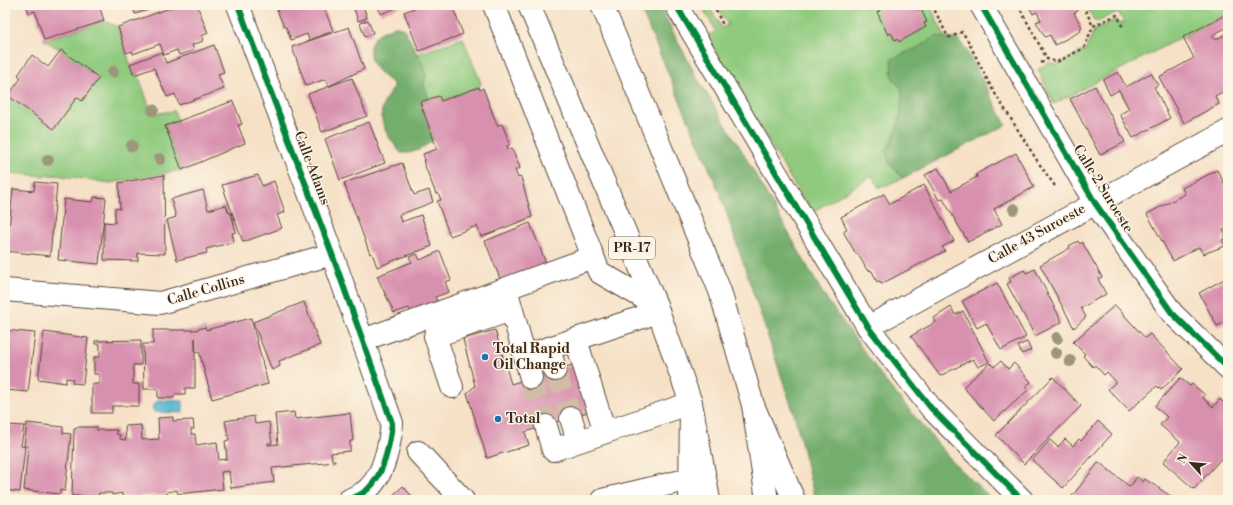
<svg xmlns="http://www.w3.org/2000/svg" width="1233" height="505" viewBox="0 0 1233 505" font-family="'Libre Bodoni',serif">
	<rect width="100%" height="100%" fill="#fcf5e5"/>
	<filter id="ink" filterUnits="userSpaceOnUse"><feTurbulence type="fractalNoise" baseFrequency=".025" numOctaves="2"/><feDisplacementMap in="SourceGraphic" scale="8" xChannelSelector="R" yChannelSelector="G"/><feConvolveMatrix kernelMatrix="1 2 1 2 8 2 1 2 1" color-interpolation-filters="sRGB"/></filter>
	<filter id="wash" filterUnits="userSpaceOnUse"><feTurbulence type="fractalNoise" baseFrequency=".012" numOctaves="4" result="noise"/><feDisplacementMap in="SourceGraphic" scale="16" xChannelSelector="R" yChannelSelector="G"/><feGaussianBlur stdDeviation="0.9" result="paint"/><feColorMatrix in="noise" values="0 0 0 0 0 0 0 0 0 0 0 0 0 0 0 0 0 1.4 0 .05"/><feComposite in="paint" operator="in"/></filter>
	<g filter="url(#wash)">
		<rect width="100%" height="100%" fill="#f6e1c7"/>
		<path fill="#8fca7e" stroke="#657a4e" d="M701,5H708L722,28L728,25L717,5H877L880,11L877,12L888,34L891,33L895,40L897,39L899,41L926,27L924,23L927,22L921,9L930,5L949,46L892,77L902,89C902,111 899,132 886,151L899,175L903,178L879,188L872,176L811,213L707,37L716,31Z
			M1086,5H1228V13L1054,104L1038,69L1049,62L1057,65L1086,49L1094,30L1116,19L1119,24L1124,22L1118,12L1095,22Z
			M104,21L118,27L134,75L138,74L152,114L174,111L178,121L165,126L182,170L110,183L57,175L41,176L5,172V89L54,129L77,97L82,100L99,78L61,50L44,40Z
			M463,38L481,83L479,87L441,101L439,96L429,99L424,85L426,76L418,54Z"/>
		<path fill="#73ae6d" stroke="#576c46" d="M639,5H659L697,78L741,149L823,294L886,382L953,462L993,500H815L795,417L720,194Z
			M395,26L404,29L423,65L426,76L424,85L429,99L420,102L434,139C423,148 415,154 401,153C383,131 372,113 393,89V83C377,74 361,55 375,37C379,32 389,29 395,26Z
			M936,36L951,39L958,38L966,49L1006,125L903,178L889,163L886,151C899,132 902,111 902,89L892,77L891,59L917,48Z"/>
		<path fill="#52b6d1" stroke="#467078" d="M158,400L183,401V413L154,412L152,406Z"/>
		<g id="blocks">
			<path fill="#d890af" d="M26,5H99L104,21L44,40L35,11L29,13Z
				M132,5H164L135,14Z
				M178,5H197L208,33L202,36L203,41L192,45L194,50L179,55L177,50L164,55L160,44L133,54L132,51L126,53L118,27Z
				M275,5H323L333,31L309,40L307,34L291,40L286,27H284Z
				M353,5H363L367,18L358,21Z
				M377,5H403L381,14Z
				M422,5H452L463,34L419,51L404,12Z
				M877,5H915L917,10L920,8L921,9L927,22L924,23L926,27L899,42L897,39L895,40L891,33L888,35L877,12L880,11Z
				M1028,5H1075L1078,11L1074,13L1082,27L1080,28L1081,31L1055,45L1050,35L1045,37L1036,22L1041,20L1037,12L1033,14Z
				M1225,15L1228,20V27L1212,35L1215,40L1228,33V89L1215,96L1219,104L1184,123L1159,77L1194,58L1183,37Z
				M368,20L373,33L365,37L360,23Z
				M349,27L364,69L329,86L326,79L306,86L292,47Z
				M214,45L224,72L218,74L224,89L179,105L175,94L167,97L154,68L134,75L130,64L162,52L166,63Z
				M61,50L99,78L82,101L77,97L54,129L8,96L21,78L18,75L32,55L48,67Z
				M1118,72L1126,87L1151,73L1158,85L1154,87L1170,118L1133,138L1120,114L1129,109L1119,90L1110,95L1103,80Z
				M352,78L367,116L322,132L308,94Z
				M1095,86L1125,142L1100,155L1070,99Z
				M479,87L480,90L483,88L497,125L502,124L510,144L507,146L508,150L512,148L520,168L515,170L518,178L521,177L532,217L481,237L477,226L450,236L437,201L441,200L438,193L436,194L423,161L425,160L423,154L437,149L420,102L439,96L441,101Z
				M233,101L242,124L238,125L245,143L182,170L165,126Z
				M369,122L385,163L340,180L325,139Z
				M1016,153L1034,187L994,209L1002,224L968,242L943,199L939,200L925,175L938,168L951,191L977,177L976,174Z
				M402,163L414,195L429,190L433,202L399,215L401,222L421,215L432,246L377,267L372,253L370,254L344,183Z
				M1217,170L1228,190V228L1223,230L1226,235L1223,237L1224,239L1222,240L1225,246L1203,254L1199,247L1173,261L1147,214L1185,194L1182,188Z
				M164,175L165,254L138,253V261L104,260V222L115,223V208L120,209L119,183Z
				M258,175L262,186L274,181L285,212L277,215L282,228L243,242L222,185Z
				M35,182L57,184L50,256L5,251V248H7L13,189L34,191Z
				M924,185L954,241L942,247L945,251L881,284L880,281L877,282L872,271L867,270L858,254H856L844,233L845,230L847,229L841,217L884,194L890,204Z
				M5,190H7L6,204H5Z
				M203,190L208,210L226,205L229,213H231L236,232L232,233L234,242L206,249L207,253L177,260L167,220L176,217L171,199Z
				M94,197L106,198L99,264L58,260L64,199L93,202Z
				M530,223L546,263L501,281L485,241Z
				M1078,241L1080,244L1082,242L1102,277L1098,279L1106,294L1081,308L1086,317L1074,328L1040,265L1070,248L1069,246Z
				M440,251L451,280L445,282L449,292L435,297L438,303L411,314L409,308L394,313L377,276L412,262L409,257L417,254L420,260Z
				M1035,269L1062,322L1035,336L1007,284L1011,282L1009,278L1024,270L1026,273Z
				M1228,277V321L1217,326L1199,293Z
				M997,283L1026,337L1001,350L986,323L977,328L962,301Z
				M304,302L320,345L279,361L280,366L272,370L253,322Z
				M1115,305L1145,338L1150,334L1183,369L1161,390L1157,386L1129,411L1108,389L1116,382L1107,372L1104,375L1095,365L1093,367L1083,356L1085,354L1073,342Z
				M951,307L955,315L963,311L989,362L978,367L973,359L940,376L911,336L936,322L934,318Z
				M251,318L268,384L212,399L199,351L196,352L195,338V388H185V394H175L174,398H158V389H144L143,344H153V330H195L205,327L206,330Z
				M5,330L35,333L28,392L5,390Z
				M495,330L511,384L576,364L591,411L525,432L529,445L487,458L467,393L475,386L463,339Z
				M44,332L88,338L83,384L72,383L73,379L66,378V383L38,379Z
				M141,340V365H133V384H139V406H112V413H92V384H99V374H94V357H100V344H95V341Z
				M1027,342L1031,350L1022,354L1018,346Z
				M1001,361L1008,369L1014,363L1031,382L1025,387L1028,390L994,421L963,387L990,363L994,367Z
				M1053,377L1081,406L1024,464L996,435Z
				M1180,378L1190,386L1192,384L1205,395L1203,398L1213,407L1220,399L1228,407V451L1194,489L1163,462L1180,442L1160,425L1167,417L1155,406Z
				M294,412L295,419L350,413L353,441H350V451L331,453L332,460H335V462L272,468L274,482L231,488L229,471L221,472L223,489L178,494L177,490L167,492V495L122,497V493L112,495V493H99L98,496H72L74,429H76V427H97V430H117L116,434L120,435V439L126,440L125,426L141,425L142,440L159,439L158,418L173,417V421L193,420L194,429H191V434H195L196,445L217,442L219,460L227,459L225,441L229,440L225,421L254,416L255,424L269,422L272,443H268V445L278,444L275,414Z
				M5,418L8,419V425L24,426L21,446L25,447L20,492L5,490Z
				M1098,421L1112,434L1063,488L1032,460L1050,440L1058,447L1065,439L1073,446L1079,439L1081,441Z
				M27,423L63,427V433L71,434L65,491L60,490V494L24,490L28,446H24Z
				M1099,462L1130,487L1137,477L1143,482L1145,479L1172,497L1170,500H1069Z
				M403,486L415,500H388Z"/>
		</g>
	</g>
	<g filter="url(#ink)">
		<use href="#blocks" fill-opacity="0" stroke="#574537" stroke-width="1"/>
		<g fill="none" stroke-linecap="round" stroke-linejoin="round">
			<path stroke="#d1bca5" stroke-width="22" stroke-dasharray="22 11" stroke-linecap="butt" d="M555,370L571,418
				M531,378L546,426"/>
			<defs>
				<path id="minor" d="M238,5L332,254L392,423C390,443 384,475 368,489C363,494 355,497 349,500
					M494,5L599,272L656,305
					M676,5L868,327L931,408L1022,500
					M981,5L1095,203L1172,313L1228,368
					M5,290L160,303L332,254
					M508,296L531,378
					M868,327L1228,131
					M363,340L593,257
					M576,340L605,432
					M549,348L555,370
					M525,356L658,312
					M452,387L435,336L511,310
					M571,418L578,441
					M546,426L553,450L691,403
					M418,452L463,500
					M602,500L690,479"/>
				<path id="major" d="M529,5L656,305L691,403L709,500
					M602,5L720,291L753,405L767,500"/>
				<path id="highway" d="M753,405L794,500
					M690,500L691,403"/>
			</defs>
			<use href="#minor" stroke="#574537" stroke-width="24"/>
			<use href="#major" stroke="#574537" stroke-width="24"/>
			<use href="#highway" stroke="#574537" stroke-width="24"/>
			<path stroke="#574537" stroke-width="2.5" stroke-dasharray="3 3" stroke-linecap="butt" d="M713,5L723,25
				M932,5L948,37H951L962,32L967,39L991,87L1038,162L1055,186
				M1018,5L1047,59
				M1083,5L1093,26
				M915,6L918,5
				M1041,63L1047,59L1057,62L1084,48L1093,26L1117,15L1122,25L1120,27"/>
			<use href="#minor" stroke="#fff" stroke-width="22"/>
			<use href="#major" stroke="#fff" stroke-width="22"/>
			<use href="#highway" stroke="#fff" stroke-width="22"/>
			<defs>
				<path id="cycleway" d="M238,5L332,254L392,423C390,443 384,475 368,489C363,494 355,497 349,500
					M676,5L868,327L931,408L1022,500
					M981,5L1095,203L1172,313L1228,368"/>
			</defs>
			<use href="#cycleway" stroke="#fcf5e5" stroke-width="8"/>
			<use href="#cycleway" stroke="#00873e" stroke-width="6"/>
		</g>
		<g fill="#9d977a">
			<circle cx="113" cy="72" r="6"/>
			<circle cx="153" cy="110" r="6"/>
			<circle cx="132" cy="146" r="6"/>
			<circle cx="160" cy="159" r="6"/>
			<circle cx="48" cy="160" r="6"/>
			<circle cx="1014" cy="209" r="6"/>
			<circle cx="1057" cy="338" r="6"/>
			<circle cx="1056" cy="353" r="6"/>
			<circle cx="1070" cy="361" r="6"/>
		</g>
	</g>
	<g fill="#1f6fb2" stroke="#fcf5e5" stroke-width="1.5">
		<circle cx="485" cy="357" r="4"/>
		<circle cx="498" cy="419" r="4"/>
	</g>
	<g text-anchor="middle" dominant-baseline="central" stroke-width="3" stroke-linejoin="round" paint-order="stroke">
		<rect fill="#fcf5e5" stroke="#75675a" stroke-width="1" x="609" y="237" width="46" height="22" rx="3"/>
		<g font-size="13" font-weight="bold" fill="#3b2a1e">
			<text x="632" y="248">PR-17</text>
		</g>
		<g font-size="14" fill="#3b2a1e" stroke="#fcf5e5">
			<text transform="translate(312 168) rotate(69)">Calle Adams</text>
			<text transform="translate(1103 189) rotate(58)">Calle 2 Suroeste</text>
			<text transform="translate(1037 234) rotate(-29)">Calle 43 Suroeste</text>
			<text transform="translate(206 290) rotate(-16)">Calle Collins</text>
		</g>
		<g font-size="14" font-weight="bold" fill="#3b2a1e" stroke="#fcf5e5" text-anchor="start">
			<text x="493" y="349">Total Rapid<tspan x="493" dy="16">Oil Change</tspan></text>
			<text x="506" y="419">Total</text>
		</g>
	</g>
	<rect width="1233" height="505" fill="none" stroke="#fcf5e5" stroke-width="20"/>
	<g transform="translate(1191 463) rotate(297)" stroke="#fcf5e5" stroke-width="3" paint-order="stroke">
	<path d="M0-3L7 15L0 10L-7 15Z" fill="#3b2a1e"/>
	<text y="-6" font-size="11" font-weight="bold" text-anchor="middle" fill="#3b2a1e">N</text>
	</g>
</svg>
